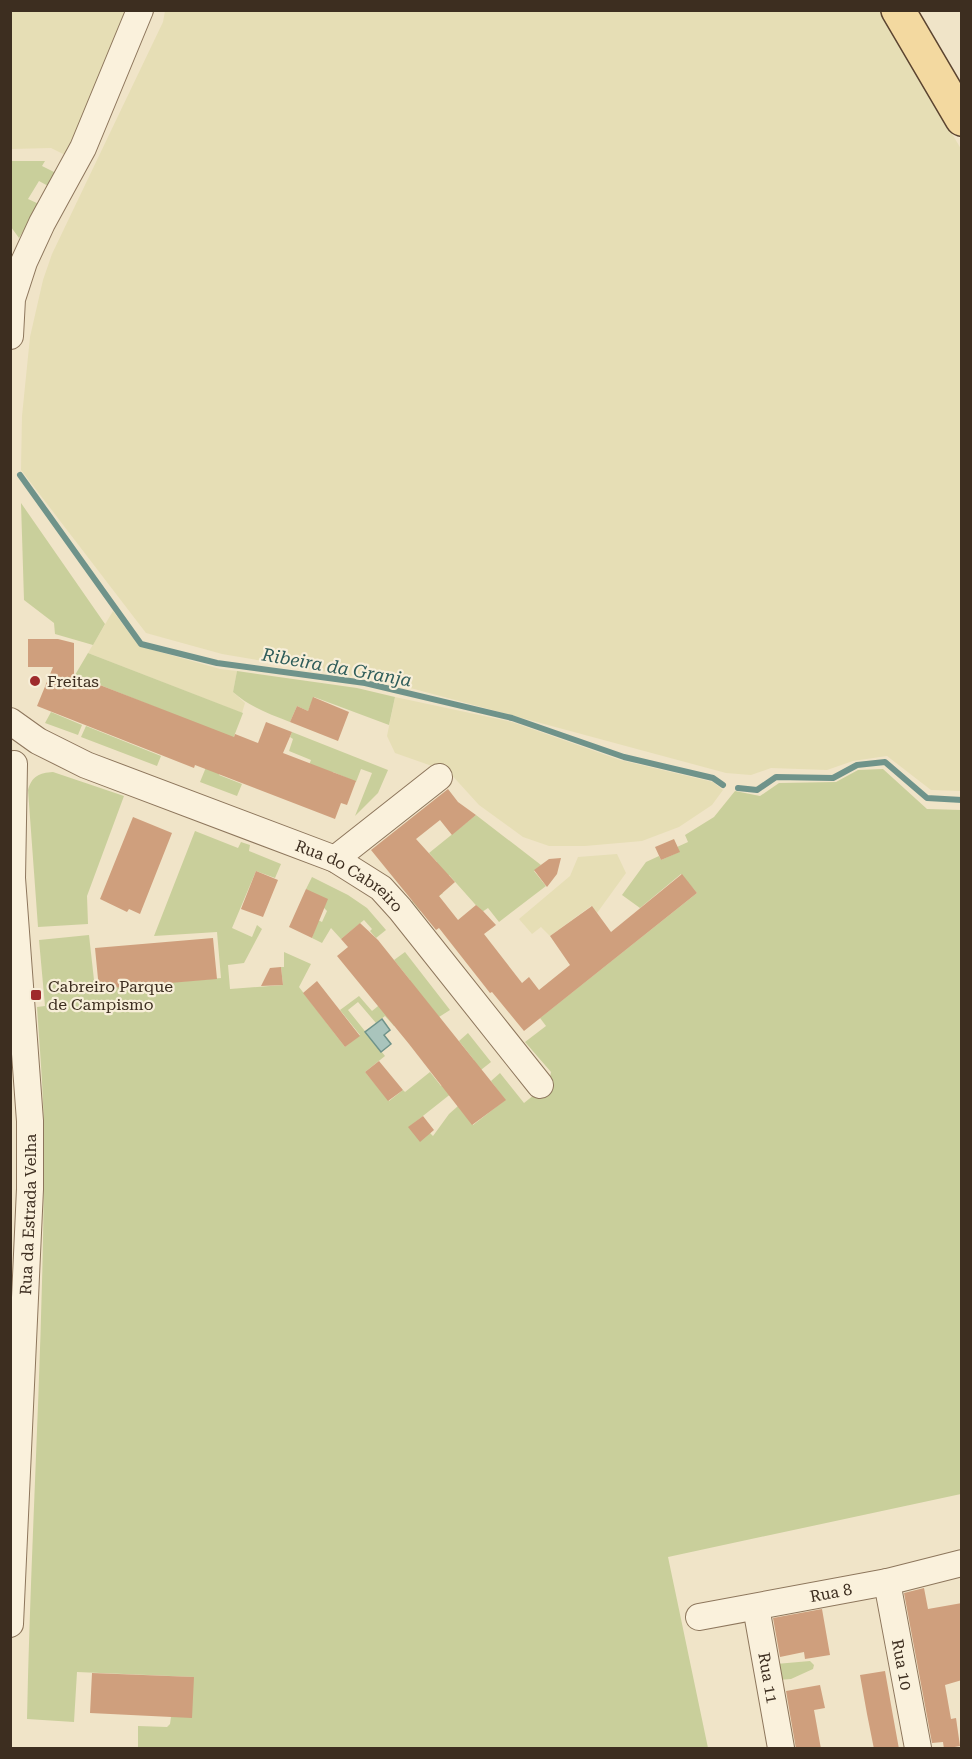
<svg xmlns="http://www.w3.org/2000/svg" width="972" height="1759" viewBox="0 0 972 1759" font-family="'Roboto Serif',serif">
	<rect width="100%" height="100%" fill="#f0e4c8"/>
	<path fill="#e6deb5" d="M10,11H127L69,157L51,148L11,149Z
		M165,11H880L961,149V791L931,790L887,756L853,761L827,770L771,768L751,775L726,773L388,682L222,654L146,633L21,470L22,416L30,337L43,280L52,254L163,22Z
		M113,611L139,646L220,669L237,671L233,692L245,703L242,713L88,653Z
		M395,697L512,722L620,760L713,782L723,790L712,805L679,827L642,841L585,846H549L523,837L479,805L449,772L395,753L387,736Z
		M617,854L626,873L597,913L591,906L550,936L541,927L532,934L519,919L570,876L578,857Z"/>
	<path fill="#c9cf9b" d="M10,161H45L42,166L58,174L50,187L39,181L28,199L39,204L19,238L11,227Z
		M21,503L105,624L93,645L55,634L54,623L24,600Z
		M88,653L243,713L219,775L242,784L237,796L200,782L220,733L75,675Z
		M237,671L357,688L395,697L389,725L314,697L308,711L297,706L290,722C269,714 250,707 233,692Z
		M51,712L82,725L78,735L45,723Z
		M86,726L161,756L157,766L81,737Z
		M292,732L388,770L378,793L355,816L372,773L361,769L356,782L333,772L303,781L311,760L289,751L293,739L290,737Z
		M883,769L927,809L961,810V1494L668,1557L708,1748H138V1726L167,1727L170,1724L171,1717L194,1677L77,1672L74,1722L27,1719C31,1527 44,1335 44,1143C44,1098 40,1052 37,1007L45,1006L39,940L89,935L95,989L221,978L217,932L154,936L195,831L238,848L241,842L250,845L249,851L281,864L275,878L256,871L232,928L252,937L257,925L262,929L244,963L228,965L230,989L283,985L281,967H284V952L311,964L299,987L345,1047L360,1035L340,1010L359,996L372,1011L410,980L394,960L405,952L450,1010L439,1017L426,1001L394,1026L385,1016L376,1023L358,1002L348,1010L385,1056L365,1072L389,1101L403,1090L405,1092L430,1072L441,1086L474,1060L459,1041L468,1033L491,1062L409,1127L430,1133L433,1136L449,1114L458,1106L473,1125L505,1100L491,1081L500,1073L524,1103L549,1083L551,1072L525,1042L546,1026L540,1018L697,893L681,874L640,908L622,895L646,862L659,856L661,860L679,852L677,847L688,842L685,835L714,817L735,791L760,796L779,783L836,782L858,770Z
		M53,772L124,796L87,896L88,924L38,927L28,790C32,776 39,773 53,772Z
		M476,815L541,865L534,871L546,886L499,922L488,908L482,912L449,875L436,885L443,893L420,911L412,901L426,889L417,877L437,862L429,853Z
		M312,877L348,895L367,908L386,930L376,938L370,931L372,929L364,920L341,939L331,928L322,943L312,938L318,920L322,922L327,911L306,889Z
		M810,1661L814,1665L813,1669L791,1679L778,1680L776,1664Z"/>
	<path fill="#a9c4bc" stroke="#6f938a" stroke-width="1.5" d="M382,1019L390,1030L384,1035L391,1044L381,1052L365,1032Z"/>
	<g fill="none" stroke-linecap="round" stroke-linejoin="round">
		<path stroke="#6f938a" stroke-width="6" d="M20,475L141,644L217,663L365,683L512,718L624,757L713,778L723,785
			M738,788L757,790L776,777L833,778L857,765L885,762L927,798L962,800"/>
	</g>
	<path fill="#cf9f7d" d="M28,639H58L74,643V675L234,737L235,734L258,743L266,722L292,732L283,753L356,781L347,805L341,803L335,819L195,765L194,768L37,706L53,667H28Z
		M313,697L349,712L338,741L290,722L297,706L308,711Z
		M448,789L458,802L476,815L452,835L440,820L416,839L455,882L439,896L458,920L476,905L483,911L496,925L484,934L522,983L529,977L539,990L570,965L550,936L592,906L611,932L682,874L697,893L524,1031L492,992L490,993L439,928L436,930L371,850Z
		M133,817L172,833L140,914L129,909L127,912L100,899Z
		M674,839L680,852L661,860L655,847Z
		M561,858L557,874L547,887L534,870L549,859Z
		M256,871L278,880L263,917L241,909Z
		M306,889L328,899L312,938L289,927Z
		M360,923L378,940L506,1100L472,1125L409,1044L337,956L348,947L341,939Z
		M213,938L217,979L99,989L95,948Z
		M281,967L283,985L261,986L270,968Z
		M317,981L360,1036L345,1047L303,993Z
		M379,1061L403,1090L388,1101L365,1072Z
		M423,1116L434,1130L420,1142L408,1127Z
		M924,1588L928,1609L962,1603V1680L945,1685L951,1719L956,1718L960,1746L944,1749L943,1742L932,1743L904,1593Z
		M822,1609L830,1655L805,1659L804,1652L780,1657L773,1618Z
		M885,1671L893,1716L899,1749H874L867,1714L860,1675Z
		M92,1673L194,1677L192,1718L90,1713Z
		M820,1685L825,1708L814,1710L821,1749H796L786,1691Z"/>
	<g fill="none" stroke-linecap="round" stroke-linejoin="round">
		<defs>
			<g id="minor">
				<path d="M10,336L12,299L24,262L42,223L83,148L140,10"/>
				<path id="s1" d="M10,721L38,741L86,765L335,859L381,888L400,909L540,1085"/>
				<path d="M335,859L439,777"/>
				<path id="s2" d="M887,1582L918,1748"/>
				<path id="s3" d="M756,1607L781,1748"/>
				<path id="s4" d="M699,1617L887,1582L962,1563"/>
				<path id="s5" d="M10,1624L30,1189V1121L12,878L14,764"/>
			</g>
			<path id="major" d="M898,10L962,119"/>
		</defs>
		<use href="#minor" stroke="#8d765c" stroke-width="28"/>
		<use href="#major" stroke="#5b4430" stroke-width="36"/>
		<use href="#minor" stroke="#faf1dc" stroke-width="26"/>
		<use href="#major" stroke="#f3d9a0" stroke-width="33"/>
	</g>
	<g fill="#9e2a2b" stroke="#f7eed8" stroke-width="2">
		<circle cx="35" cy="681" r="6"/>
		<rect x="30" y="989" width="12" height="12" rx="3"/>
	</g>
	<g text-anchor="middle" dominant-baseline="central" stroke-width="4.5" stroke-linejoin="round" paint-order="stroke">
		<g font-size="16" fill="#3d2e20" stroke="#f7eed8" text-anchor="start">
			<text x="47" y="681">Freitas</text>
			<text x="48" y="986">Cabreiro Parque<tspan x="48" dy="18">de Campismo</tspan></text>
		</g>
		<g font-size="16" fill="#3d2e20" stroke="#f7eed8">
			<text stroke="none"><textPath href="#s1" startOffset="375">Rua do Cabreiro</textPath></text>
			<text stroke="none"><textPath href="#s5" startOffset="410">Rua da Estrada Velha</textPath></text>
			<text stroke="none"><textPath href="#s4" startOffset="134">Rua 8</textPath></text>
			<text stroke="none"><textPath href="#s2" startOffset="84">Rua 10</textPath></text>
			<text stroke="none"><textPath href="#s3" startOffset="72">Rua 11</textPath></text>
		</g>
		<g font-size="18" font-style="italic" fill="#2f5d5a" stroke="#f7eed8">
			<text transform="translate(337 667) rotate(10)">Ribeira da Granja</text>
		</g>
	</g>
	<rect width="972" height="1759" fill="none" stroke="#3d2e20" stroke-width="24"/>
</svg>
